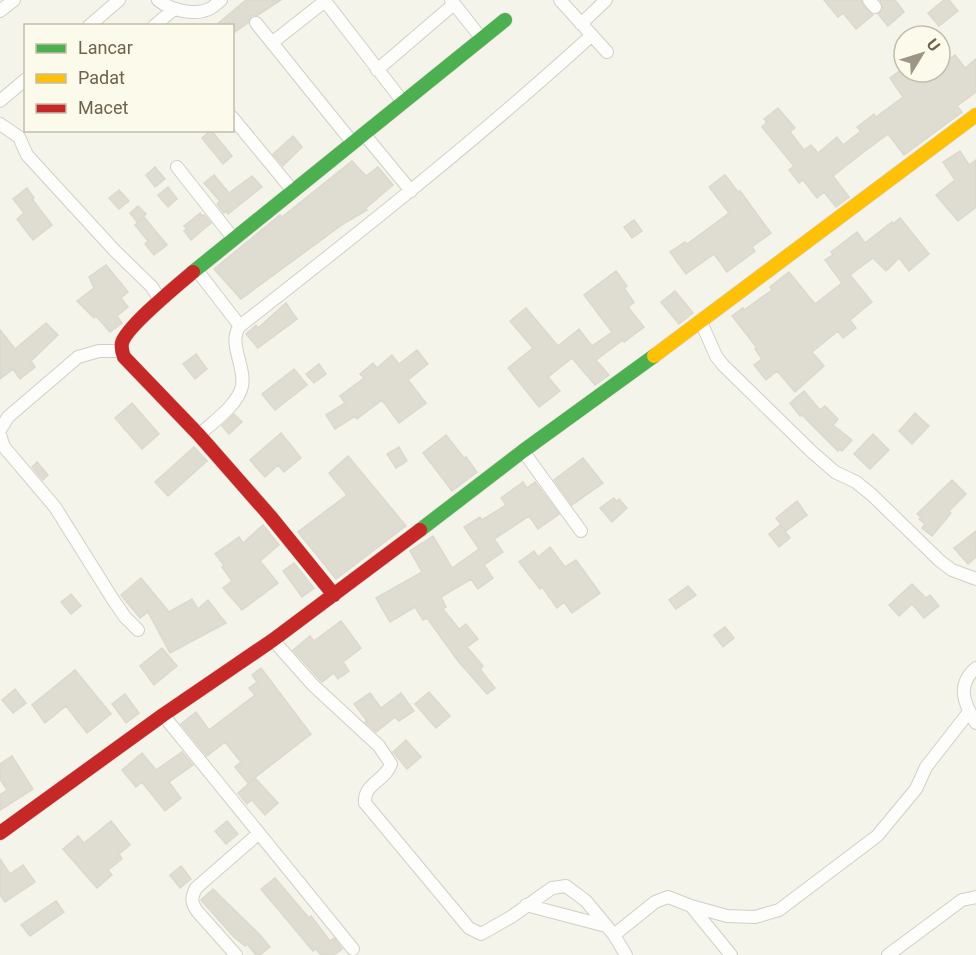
<svg xmlns="http://www.w3.org/2000/svg" width="976" height="955" viewBox="0 0 976 955" font-family="Roboto,sans-serif">
	<rect width="100%" height="100%" fill="#f4f4ea"/>
	<path fill="#dfddd2" stroke="#dcd8cd" stroke-width="1.5" d="M246,0H281L258,15L251,16L248,23L232,34V26H215Z
		M824,0H861L863,5L873,15L856,29L843,13L838,17Z
		M880,0H895L904,12L888,26L878,14L883,9Z
		M944,0H949L958,11L939,26L928,13Z
		M955,55L965,68L976,59V92L957,106L962,112L904,155L888,134L861,154L833,176L849,197L836,207L824,192L817,198L803,180L799,183L789,170L794,166L762,127L767,122L764,119L778,108L795,128L790,132L804,150L811,145L818,153L837,137L843,145L861,131L857,127L874,114L876,117L903,97L890,78L898,72H940V66Z
		M211,130L232,156L223,164L202,138Z
		M293,136L302,147L283,166L273,154Z
		M960,151L969,165L976,160V207L958,221L936,195L955,180L943,162Z
		M352,161L366,176L378,167L393,185L366,208L367,210L343,224L241,299L214,269L280,215L282,217Z
		M155,167L165,179L155,187L146,175Z
		M214,175L229,193L252,176L262,187L228,214L226,211L224,213L217,204L220,201L204,183Z
		M725,175L739,193L740,191L771,233L752,247L755,251L727,272L714,254L686,274L670,252L685,242L687,244L729,213L709,187Z
		M168,187L177,199L168,207L158,195Z
		M27,188L34,198L32,199L52,225L33,240L17,219L24,213L13,199Z
		M119,190L129,201L119,209L109,198Z
		M138,206L146,214L137,222L130,213Z
		M200,213L202,216L204,215L211,223L191,240L184,231L187,229L184,226Z
		M144,217L167,245L154,255L145,244L148,241L135,225Z
		M900,218L929,254L909,271L899,258L886,271L873,258L850,275L872,302L850,320L856,328L843,338L838,331L812,352L824,366L795,392L777,371L766,380L754,365L762,359L755,349L757,348L732,316L743,308L744,310L772,290L770,287L789,272L815,304L842,283L825,260L833,255L831,252L857,232L865,243L892,222L893,224Z
		M634,220L642,231L632,238L624,227Z
		M106,265L128,292L121,298L128,307L117,316L122,323L110,332L96,316L94,318L77,301L94,288L89,277Z
		M616,271L627,286L624,288L634,302L628,307L644,327L624,342L623,340L596,360L609,375L595,385L572,358L548,377L560,391L539,407L508,368L533,348L510,321L526,308L558,346L579,329L592,346L612,332L584,295Z
		M675,291L693,313L679,324L661,302Z
		M286,303L297,319L258,348L246,334L256,325L258,328Z
		M46,323L58,335L31,361L35,367L20,379L13,369L0,379V330L15,349Z
		M417,350L428,364L408,380L426,403L399,423L382,400L357,419L355,416L335,429L326,415L345,403L340,396L364,378L360,374L373,363L377,368L392,355L399,364Z
		M196,354L207,369L195,379L183,364Z
		M319,364L326,374L314,383L306,374Z
		M294,369L307,385L275,410L262,394Z
		M804,391L820,410L825,406L838,419L833,425L852,440L842,451L839,449L838,451L802,415L800,416L790,403Z
		M132,403L159,434L142,449L115,418Z
		M915,413L929,426L912,444L899,431Z
		M234,414L242,422L229,434L222,426Z
		M281,433L301,458L284,472L278,465L265,477L250,460Z
		M873,434L889,450L870,469L854,454Z
		M446,435L464,458L466,457L477,472L452,491L423,453Z
		M194,447L207,461L168,496L155,482Z
		M399,447L407,461L396,468L387,454Z
		M348,456L406,526L336,579L298,532L347,495L329,473Z
		M583,458L603,483L572,505L554,480Z
		M37,462L48,475L43,480L32,467Z
		M952,480L966,494L949,511L951,513L932,536L922,528L925,524L919,519L921,517L917,514Z
		M523,482L527,488L535,482L559,514L538,529L529,516L494,539L503,552L484,565L493,578L478,589L471,579L441,597L446,607L443,609L459,629L466,624L478,639L467,647L483,666L480,669L495,688L487,694L458,661L427,618L423,620L415,607L390,622L376,598L422,572L410,551L433,536L452,568L479,549L464,527L480,517L482,520L506,505L501,498Z
		M614,498L617,502L619,499L627,508L612,522L600,508Z
		M797,501L807,515L786,531L776,518Z
		M263,525L279,545L260,561L278,583L242,610L223,588L232,581L222,567L224,565L215,554L239,537L243,543Z
		M780,525L790,538L779,547L769,534Z
		M976,531V557L968,564L954,548Z
		M550,547L565,567L576,560L600,593L572,613L564,602L557,608L542,587L540,589L519,562L534,551L538,557Z
		M294,563L314,588L302,597L283,571Z
		M141,578L169,612L192,599L198,609L208,600L226,623L170,653L148,612L140,618L121,595Z
		M912,584L926,598L930,595L939,606L924,618L912,604L899,616L889,605Z
		M688,586L696,595L676,609L669,600Z
		M71,594L81,606L71,614L61,602Z
		M341,621L361,648L343,662L349,671L338,679L334,673L322,682L293,650L310,636L314,641Z
		M725,627L734,638L723,647L714,635Z
		M162,648L177,666L154,685L140,666Z
		M261,668L311,734L248,783L235,767L241,762L225,742L207,756L181,724L196,712L209,730L255,695L249,688L257,682L252,675Z
		M75,670L111,714L87,733L66,706L45,723L32,705Z
		M15,689L26,703L13,713L2,700Z
		M429,692L450,716L436,728L415,704Z
		M370,693L381,708L401,693L414,711L399,721L395,717L376,732L365,722L367,721L354,704Z
		M125,694L139,713L126,723L112,704Z
		M406,740L421,757L407,769L393,752Z
		M182,752L193,765L169,782L181,798L165,811L142,782L136,787L122,770L142,753L156,770Z
		M12,756L33,789L0,810V795L7,790L0,779V764Z
		M255,778L278,803L265,815L252,800L247,804L238,793Z
		M111,821L130,845L119,854L122,859L108,870L112,875L97,888L63,849L78,836L84,843Z
		M227,821L238,834L226,844L215,831Z
		M0,859L10,874L23,865L35,882L5,902L0,895Z
		M181,866L191,879L180,888L170,875Z
		M275,878L309,918L311,916L330,941L334,938L342,949L334,955H321L316,949L313,951L261,889Z
		M213,889L260,935L270,947L260,955H256L247,944L245,946L233,936L201,900Z
		M56,901L64,912L30,936L21,925Z"/>
	<g fill="none" stroke-linecap="round" stroke-linejoin="round">
		<defs>
			<path id="street" d="M158,0C170,10 194,16 209,9C213,8 217,3 221,0
				M451,0L482,39
				M560,0L607,52
				M869,0L875,7
				M0,11L14,0
				M256,23L352,142
				M581,24L606,0
				M89,26L119,0
				M154,26L174,9
				M273,42L325,1L403,102
				M377,70L454,4
				M0,101L26,79
				M232,117L293,191
				M0,124L19,137L27,155L115,251L152,287L160,300
				M364,134L411,191
				M177,167L233,238
				M196,269L240,326
				M701,322L716,356L723,365L812,452L835,472L856,482L872,495L940,561L952,570L976,579
				M0,430L8,417L78,357L99,351H121
				M0,435L4,447L55,507L112,598L125,617L138,630
				M199,435C213,422 238,405 242,386C246,367 227,342 240,326C360,232 479,138 592,35
				M523,451L581,531
				M273,640L313,685L379,746L391,764C386,780 363,784 365,803L469,928L481,934L511,917L552,888L566,886L586,901L614,935L655,902L668,897L691,906L731,955
				M976,668C956,685 964,704 976,723
				M163,715L353,949
				M526,905L606,926
				M691,906L727,916L755,917L779,910L877,836L916,789L926,767L969,712
				M614,935L626,955
				M236,955L197,911C191,902 191,898 196,888L258,834
				M888,955L962,900L976,897"/>
			<path id="fast" d="M193,272L505,20
				M420,530L523,451L654,356"/>
			<path id="slow" d="M654,356L976,115"/>
			<path id="jam" d="M193,272C179,284 126,327 122,343C121,348 122,352 124,357L199,435L270,516L334,595
				M0,833L163,715L273,640L420,530"/>
		</defs>
		<use href="#street" stroke="#d2cfc7" stroke-width="14"/>
		<use href="#fast" stroke="#d1cfc5" stroke-width="15"/>
		<use href="#slow" stroke="#d1cfc5" stroke-width="15"/>
		<use href="#jam" stroke="#d1cfc5" stroke-width="15"/>
		<use href="#street" stroke="#fdfdfc" stroke-width="12"/>
		<use href="#fast" stroke="#4caf50" stroke-width="14"/>
		<use href="#slow" stroke="#ffc107" stroke-width="14"/>
		<use href="#jam" stroke="#c62828" stroke-width="14"/>
	</g>
	<rect x="24" y="24" width="210" height="108" fill="#fcfaea" stroke="#c3beac" stroke-width="1.5"/>
	<rect x="36" y="44" width="30" height="9" fill="#4caf50" stroke="#c3beac" stroke-width="1.5"/>
	<text x="78" y="54" font-size="18" fill="#6e634e">Lancar</text>
	<rect x="36" y="74" width="30" height="9" fill="#ffc107" stroke="#c3beac" stroke-width="1.5"/>
	<text x="78" y="84" font-size="18" fill="#6e634e">Padat</text>
	<rect x="36" y="104" width="30" height="9" fill="#c62828" stroke="#c3beac" stroke-width="1.5"/>
	<text x="78" y="114" font-size="18" fill="#6e634e">Macet</text>
	<g transform="translate(922 54) rotate(52)"><circle r="28" fill="#fcfaea" stroke="#c3beac" stroke-width="1.5"/>
	<path d="M0-4.5L10 22L0 15L-10 22Z" fill="#9d9685"/>
	<text y="-9" font-size="16" font-weight="bold" text-anchor="middle" fill="#6e634e">U</text>
	</g>
</svg>
